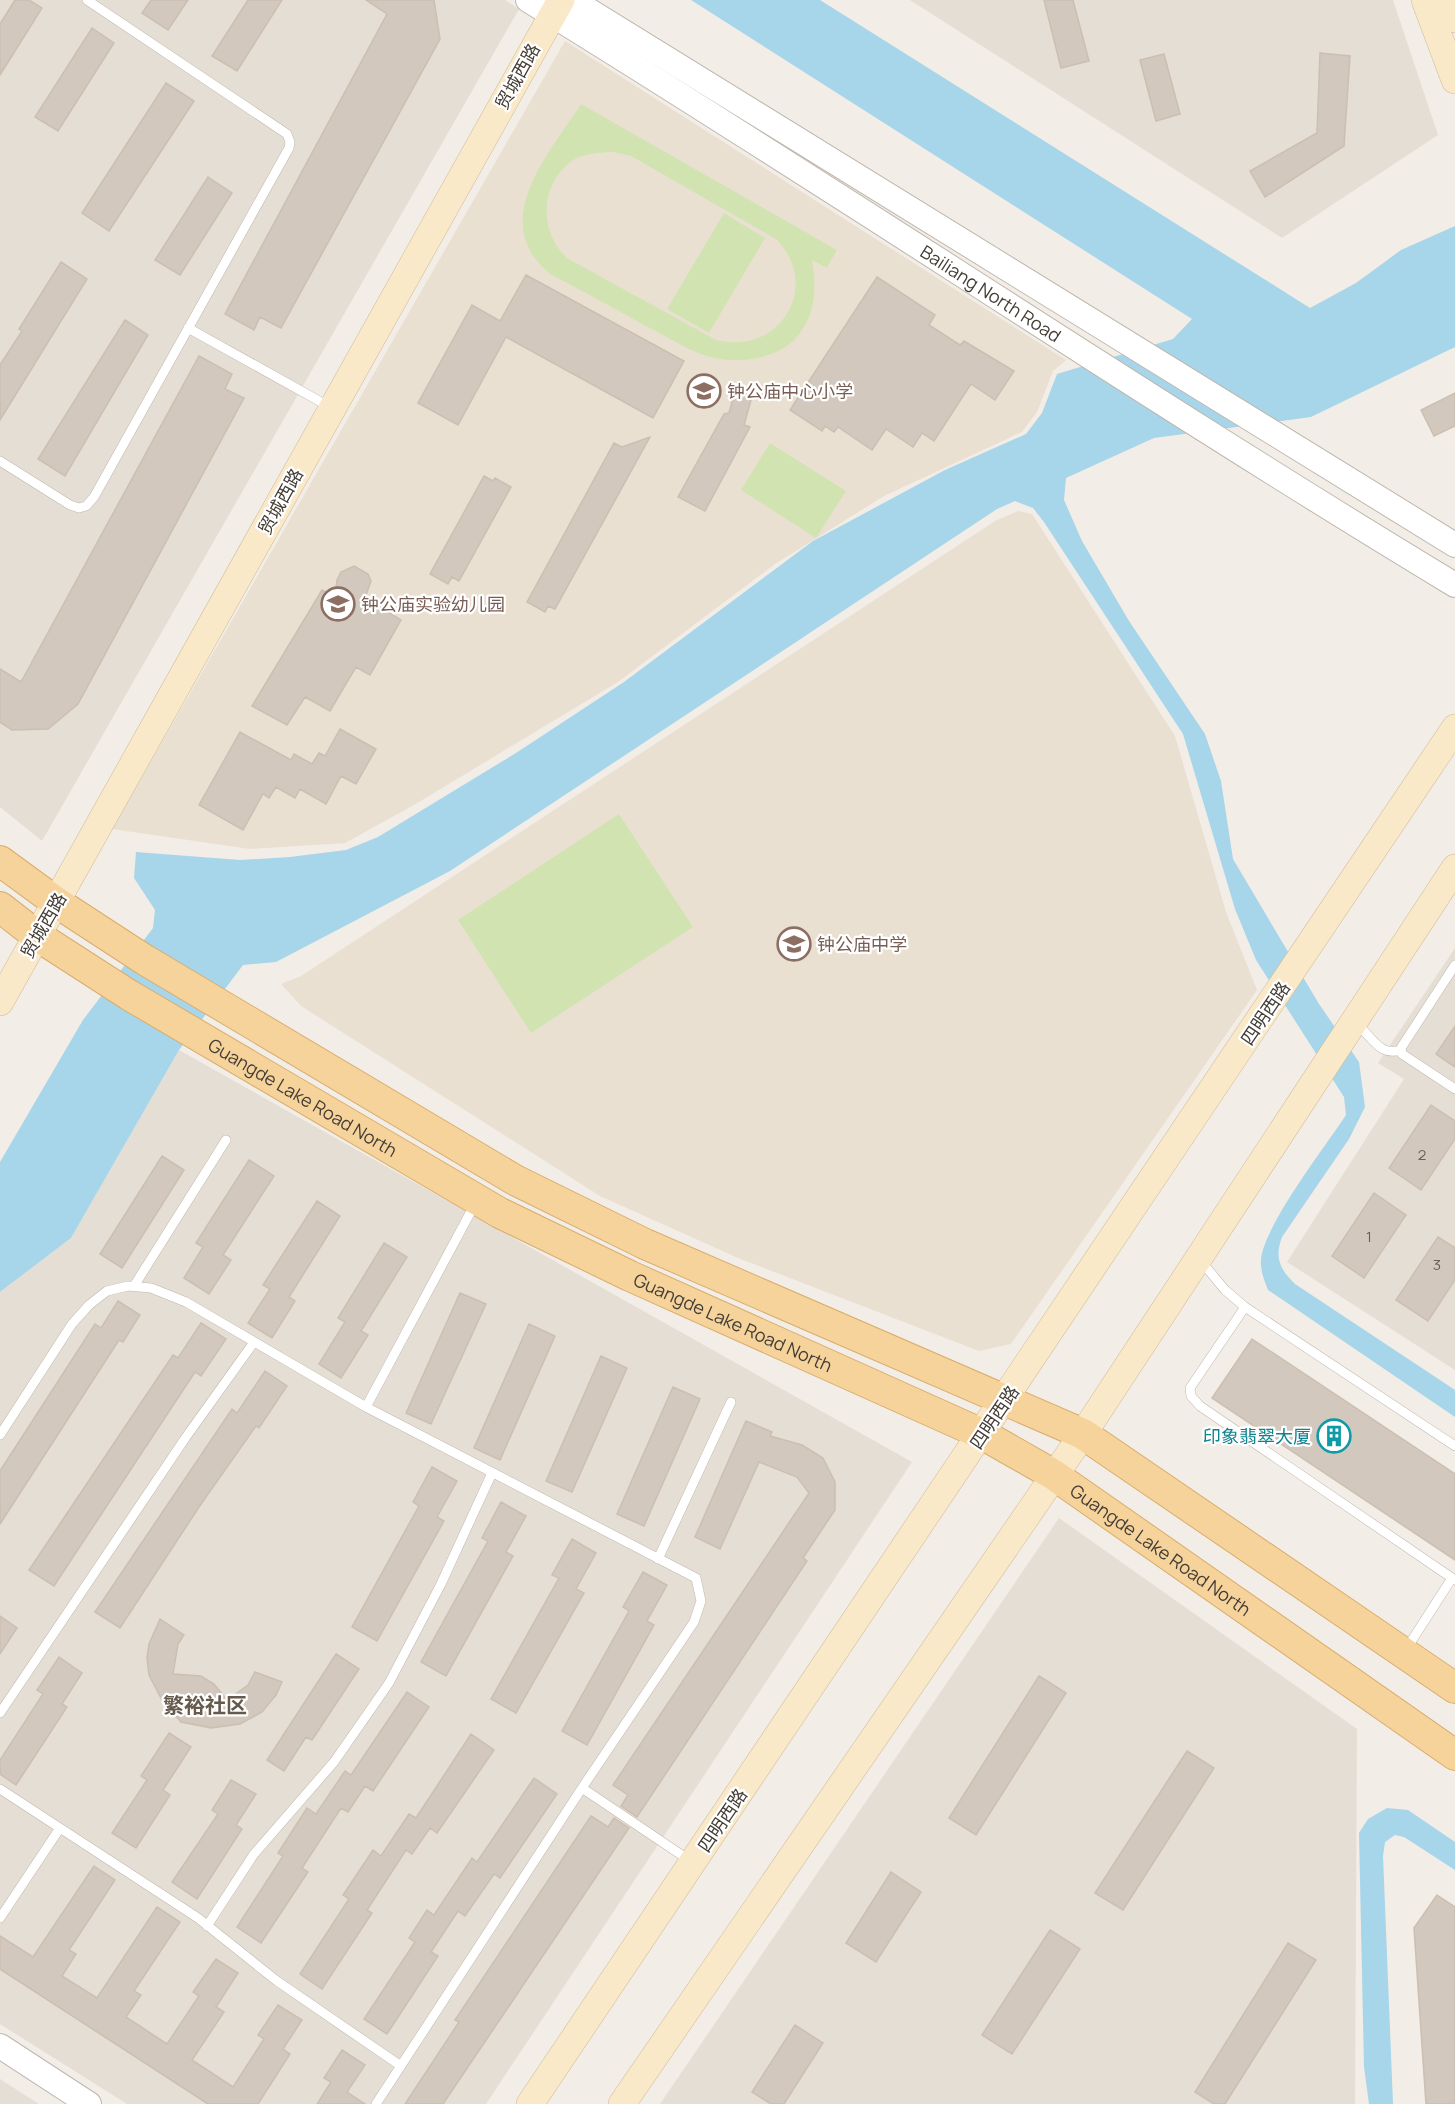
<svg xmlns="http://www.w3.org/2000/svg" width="1455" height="2104" viewBox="0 0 1455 2104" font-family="Manrope,'Noto Sans SC',sans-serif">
	<rect width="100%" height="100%" fill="#f2ede6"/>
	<path fill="#e5ded5" d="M0,0H505L519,9L42,841L0,807Z
		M910,0H1393L1438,135L1282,238Z
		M1455,948V1370L1287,1262L1404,1079L1378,1063Z
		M179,1050L912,1462L486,2104H127L0,2024V1292L71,1238Z
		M1059,1518L1357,1729L1355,2104H660Z
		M0,2079L39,2104H0Z"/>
	<path fill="#eae0d1" d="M565,41L1066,360L1053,371L1037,412L1022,432L884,496L775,564L618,682L414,805L345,843L250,849L112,829Z
		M1018,511L1032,514L1175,736L1226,912L1257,990L1011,1344L979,1351L738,1258L600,1196L301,1006L281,984L301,976L995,521Z"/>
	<path fill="#d2e3b2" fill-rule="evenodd" d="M581,104L837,250L827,268L812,260C817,288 816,315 796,338C776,360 737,364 710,357C688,351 668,337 648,327C615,309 583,291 550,274C487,222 548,155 581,104ZM613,152L631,156L776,239C822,285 781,356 716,340L567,258C540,233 539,188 569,163C581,153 597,153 613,152Z
		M724,213L765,238L709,333L667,309Z
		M770,443L846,491L816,538L741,490Z
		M619,814L693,927L531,1033L458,920Z"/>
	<path fill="#a7d5ea" d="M691,0H820L1310,308L1356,283L1401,250L1455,226V347L1311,417L1154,438L1066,478L1064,500L1082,541L1129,621L1205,734L1221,781L1233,859L1319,1004L1359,1062L1365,1107L1349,1139L1282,1237C1274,1259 1280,1269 1295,1284L1455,1390V1417L1268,1290C1264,1280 1260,1270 1261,1259C1265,1224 1325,1147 1346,1115L1344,1097L1256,960L1235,909L1183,734L1044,522L1033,508L1015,501L997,509L450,871L276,962L243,965L179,1050L71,1238L0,1292V1162L83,1020L153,928L155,910L134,878L136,852L240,860L290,857L346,850L378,837L516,753L624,682L813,541L945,470L1026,434L1042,413L1057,374L1173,339L1192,319Z
		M1387,1808L1408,1810L1455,1842V1870L1404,1837L1395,1835L1385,1842L1383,1856L1393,2104H1369L1364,2067L1359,1833L1368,1819Z"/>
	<path fill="#d2c8bd" stroke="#ccbfb1" stroke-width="1.5" d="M15,0H29L42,8L0,75V24Z
		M151,0H188L168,30L142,13Z
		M248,0H282L237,71L212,56Z
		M366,0H434L440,39L281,328L260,317L254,330L225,314L387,14Z
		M1044,0H1073L1089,61L1061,68Z
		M92,28L114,43L58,131L35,117Z
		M1320,53L1350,56L1344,146L1265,197L1250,171L1317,133Z
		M1164,54L1180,114L1156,121L1140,60Z
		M166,83L194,101L109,231L82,213Z
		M208,177L232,193L180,275L155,260Z
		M61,262L87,279L0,420V365L22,331L19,329Z
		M526,275L684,361L653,418L506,337L458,425L418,403L472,305L500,321Z
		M877,277L935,315L929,325L960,345L964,341L1014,371L995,400L971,384L934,441L922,433L913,447L886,429L872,450L838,427L834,432L825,426L822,431L790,410Z
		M125,320L148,335L65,476L38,459Z
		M199,356L232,374L225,389L244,398L78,704L48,729L12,730L0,722V669L21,682Z
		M736,387L753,393L744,425L750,427L705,511L678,497L724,414L729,413Z
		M1455,393V426L1434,436L1421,410Z
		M650,437L555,609L548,606L545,612L527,602L614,443L622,447Z
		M484,476L493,481L495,478L511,487L459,581L452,577L448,584L430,574Z
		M354,566L368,574L371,581L365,598L401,620L370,675L356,667L330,711L305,697L287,725L252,706L322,590L335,597L337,580L341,572Z
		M340,729L376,749L356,784L341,776L326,804L300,789L295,798L276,787L269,798L263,794L243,830L199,805L240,732L291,760L294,754L312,764L319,753L325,756Z
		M1455,1026V1067L1436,1054Z
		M1431,1105L1455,1121V1139L1421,1190L1389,1168Z
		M162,1156L184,1170L122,1268L100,1254Z
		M249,1160L274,1176L223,1255L231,1260L209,1294L184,1278L203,1247L196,1243Z
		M1374,1193L1406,1215L1364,1278L1332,1256Z
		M317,1201L340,1216L289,1297L295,1301L272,1338L248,1323L270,1289L263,1285Z
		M1438,1237L1455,1248V1280L1428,1321L1396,1300Z
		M384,1243L407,1257L361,1331L368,1335L341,1378L319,1364L345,1322L338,1318Z
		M460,1293L486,1304L431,1424L406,1413Z
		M118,1301L140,1315L123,1342L119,1340L0,1524V1471L95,1324L101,1328Z
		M201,1323L226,1339L201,1376L195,1372L54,1586L29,1570L173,1355L178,1358Z
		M529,1324L555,1336L500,1460L474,1448Z
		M1252,1339L1455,1474V1560L1212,1398Z
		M601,1356L627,1368L572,1492L546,1481Z
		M265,1371L287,1386L259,1428L256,1426L201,1504L120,1628L95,1612L232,1409L237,1413Z
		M673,1387L700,1399L644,1526L617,1514Z
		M746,1421L772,1432L770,1436L802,1445L823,1458L835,1482V1510L803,1558L807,1561L637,1817L621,1806L628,1795L613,1785L809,1493L797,1477L759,1462L720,1549L695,1537Z
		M432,1467L457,1481L437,1517L444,1521L377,1641L352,1627L419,1506L413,1502Z
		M501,1502L526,1516L506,1552L513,1556L446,1676L421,1662L488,1541L482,1538Z
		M572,1539L596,1553L576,1589L584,1593L516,1713L491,1699L559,1578L552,1575Z
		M643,1572L667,1585L647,1621L654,1625L587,1745L562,1731L629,1611L623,1607Z
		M0,1616L17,1628L0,1654Z
		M160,1619L184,1635L178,1644L173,1674L201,1676L214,1684L227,1700L248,1685L255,1672L282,1682L276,1695L262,1712L240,1724L211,1728L181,1722L162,1700L149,1675L147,1658L149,1644Z
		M336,1654L359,1669L312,1740L306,1737L284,1771L267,1760Z
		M59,1657L82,1673L62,1704L67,1707L16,1785L0,1774V1760L43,1694L37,1690Z
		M1039,1676L1066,1693L976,1835L949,1818Z
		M407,1692L429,1707L373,1791L365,1786L348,1812L341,1808L302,1868L308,1872L261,1943L237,1927L283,1856L278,1853L307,1808L316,1814L345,1771L351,1775Z
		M169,1733L191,1747L163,1790L170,1795L136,1848L112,1833L147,1780L141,1776Z
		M471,1734L494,1750L437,1833L430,1828L412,1854L406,1850L367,1910L372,1913L322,1989L300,1974L349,1899L343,1895L373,1850L381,1856L409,1814L416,1818Z
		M1187,1751L1214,1768L1123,1910L1095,1893Z
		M534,1778L557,1794L500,1878L494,1874L465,1916L458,1911L431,1952L438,1956L387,2034L364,2019L415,1942L409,1938L427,1910L434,1915L472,1858L477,1862Z
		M231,1780L256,1794L236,1825L242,1829L197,1899L172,1882L218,1814L212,1810Z
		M591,1816L608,1827L614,1818L629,1828L443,2104H405L459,2022L455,2020Z
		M94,1866L115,1880L69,1950L76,1954L62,1976L97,1998L157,1907L180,1922L134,1991L141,1995L126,2017L167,2044L199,1996L193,1992L216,1959L238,1973L216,2007L224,2012L192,2060L233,2087L264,2039L258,2035L278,2005L302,2020L283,2049L290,2054L258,2104H208L0,1969V1936L33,1957Z
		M891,1872L921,1892L876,1962L846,1943Z
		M1437,1895L1455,1907V2104H1426L1414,1928Z
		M1050,1930L1080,1949L1012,2054L982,2035Z
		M1288,1943L1316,1960L1225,2104H1214L1195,2092Z
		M795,2025L823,2043L784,2104H771L752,2092Z
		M342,2050L365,2065L347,2092L365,2104H317L331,2082L324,2078Z"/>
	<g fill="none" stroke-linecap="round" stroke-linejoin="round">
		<defs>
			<path id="service" d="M188,328L330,407
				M0,461L70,505L79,508L86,506L94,497L289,148L290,142L287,134L87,0
				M1455,965L1401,1048L1402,1054L1455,1089
				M1356,1024C1373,1036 1378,1057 1401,1050
				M1201,1261L1225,1290L1245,1307L1455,1446
				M134,1286L226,1140
				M1245,1307L1190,1388L1191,1396L1200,1406L1452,1578
				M366,1407L476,1202
				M0,1435L72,1324L89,1305L107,1291L128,1286L151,1288L186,1302L366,1407L696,1578L701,1601L694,1622L582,1788L376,2104
				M658,1559L731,1402
				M1405,1651L1452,1578L1455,1580
				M0,1713L186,1437L254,1342
				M582,1788L689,1860
				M0,1789L198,1918L277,1981L401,2066
				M0,1918L60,1828
				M207,1926L254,1854L334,1762L389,1683L441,1584L492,1473"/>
			<g id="tertiary">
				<path id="s1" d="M528,0C839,191 1142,396 1455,585"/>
				<path d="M572,0L1455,545"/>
				<path d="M0,2046L89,2104"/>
			</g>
			<path id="secondary" d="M1425,0L1455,80
				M1446,0L1455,19
				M0,1002L561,0
				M530,2104L1455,728
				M622,2104L1083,1434L1455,868"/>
			<g id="primary">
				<path d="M0,861L56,902L145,960L515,1180L645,1244L1083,1434L1455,1688"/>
				<path id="s2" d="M0,907L36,935L129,995L500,1213L630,1276L982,1434L1054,1475L1455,1755"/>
			</g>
		</defs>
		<use href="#service" stroke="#bfb7ad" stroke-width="10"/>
		<use href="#tertiary" stroke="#bfb7ad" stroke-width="26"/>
		<use href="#secondary" stroke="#cebb99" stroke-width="28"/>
		<use href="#primary" stroke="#d9ad6d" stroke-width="32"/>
		<use href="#service" stroke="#fff" stroke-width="9"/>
		<use href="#tertiary" stroke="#fff" stroke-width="24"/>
		<use href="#secondary" stroke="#fae9c8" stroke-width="27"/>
		<use href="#primary" stroke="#f6d39b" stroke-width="30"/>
	</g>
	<defs>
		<symbol id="school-ring" viewBox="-11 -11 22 22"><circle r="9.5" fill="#fff" stroke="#8d6e63" stroke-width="1.5"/><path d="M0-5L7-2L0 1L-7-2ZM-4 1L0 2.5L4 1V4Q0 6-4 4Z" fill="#8d6e63"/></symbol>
		<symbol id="building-ring" viewBox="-11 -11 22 22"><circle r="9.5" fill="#fff" stroke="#0f9aa8" stroke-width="1.5"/><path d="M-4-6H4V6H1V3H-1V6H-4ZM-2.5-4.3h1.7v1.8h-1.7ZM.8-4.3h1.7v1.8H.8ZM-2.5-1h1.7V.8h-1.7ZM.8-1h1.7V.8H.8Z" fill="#0f9aa8"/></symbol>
	</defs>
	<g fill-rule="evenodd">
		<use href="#school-ring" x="685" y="372" width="38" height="38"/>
		<use href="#school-ring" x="319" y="585" width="38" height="38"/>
		<use href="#school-ring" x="775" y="925" width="38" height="38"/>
		<use href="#building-ring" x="1315" y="1417" width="38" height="38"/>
	</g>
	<g text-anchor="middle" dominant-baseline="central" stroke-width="4.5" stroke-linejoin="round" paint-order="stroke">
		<g font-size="15" fill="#686058">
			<text x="1422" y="1154">2</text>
			<text x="1369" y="1236">1</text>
			<text x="1437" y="1264">3</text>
		</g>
		<g font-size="18" fill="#443d36" stroke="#fff">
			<text transform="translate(517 76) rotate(-61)">贸城西路</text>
			<text stroke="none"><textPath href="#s1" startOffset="548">Bailiang North Road</textPath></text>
			<text transform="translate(280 501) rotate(-61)">贸城西路</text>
			<text transform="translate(43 925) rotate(-60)">贸城西路</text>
			<text transform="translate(1265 1013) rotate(-56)">四明西路</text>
			<text stroke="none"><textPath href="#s2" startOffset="358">Guangde Lake Road North</textPath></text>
			<text stroke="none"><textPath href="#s2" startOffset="844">Guangde Lake Road North</textPath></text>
			<text transform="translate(994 1417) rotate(-56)">四明西路</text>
			<text stroke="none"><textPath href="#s2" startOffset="1330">Guangde Lake Road North</textPath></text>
			<text transform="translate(722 1820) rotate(-56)">四明西路</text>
		</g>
		<g font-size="18" fill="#785e54" stroke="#fff" text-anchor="start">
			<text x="727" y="391">钟公庙中心小学</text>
			<text x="361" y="604">钟公庙实验幼儿园</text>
			<text x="817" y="944">钟公庙中学</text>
		</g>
		<g font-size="18" fill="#0d838f" stroke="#fff" text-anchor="end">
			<text x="1311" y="1436">印象翡翠大厦</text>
		</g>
		<g font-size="21" font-weight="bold" fill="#665a4e" stroke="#fff">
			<text x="205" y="1705">繁裕社区</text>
		</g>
	</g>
</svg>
